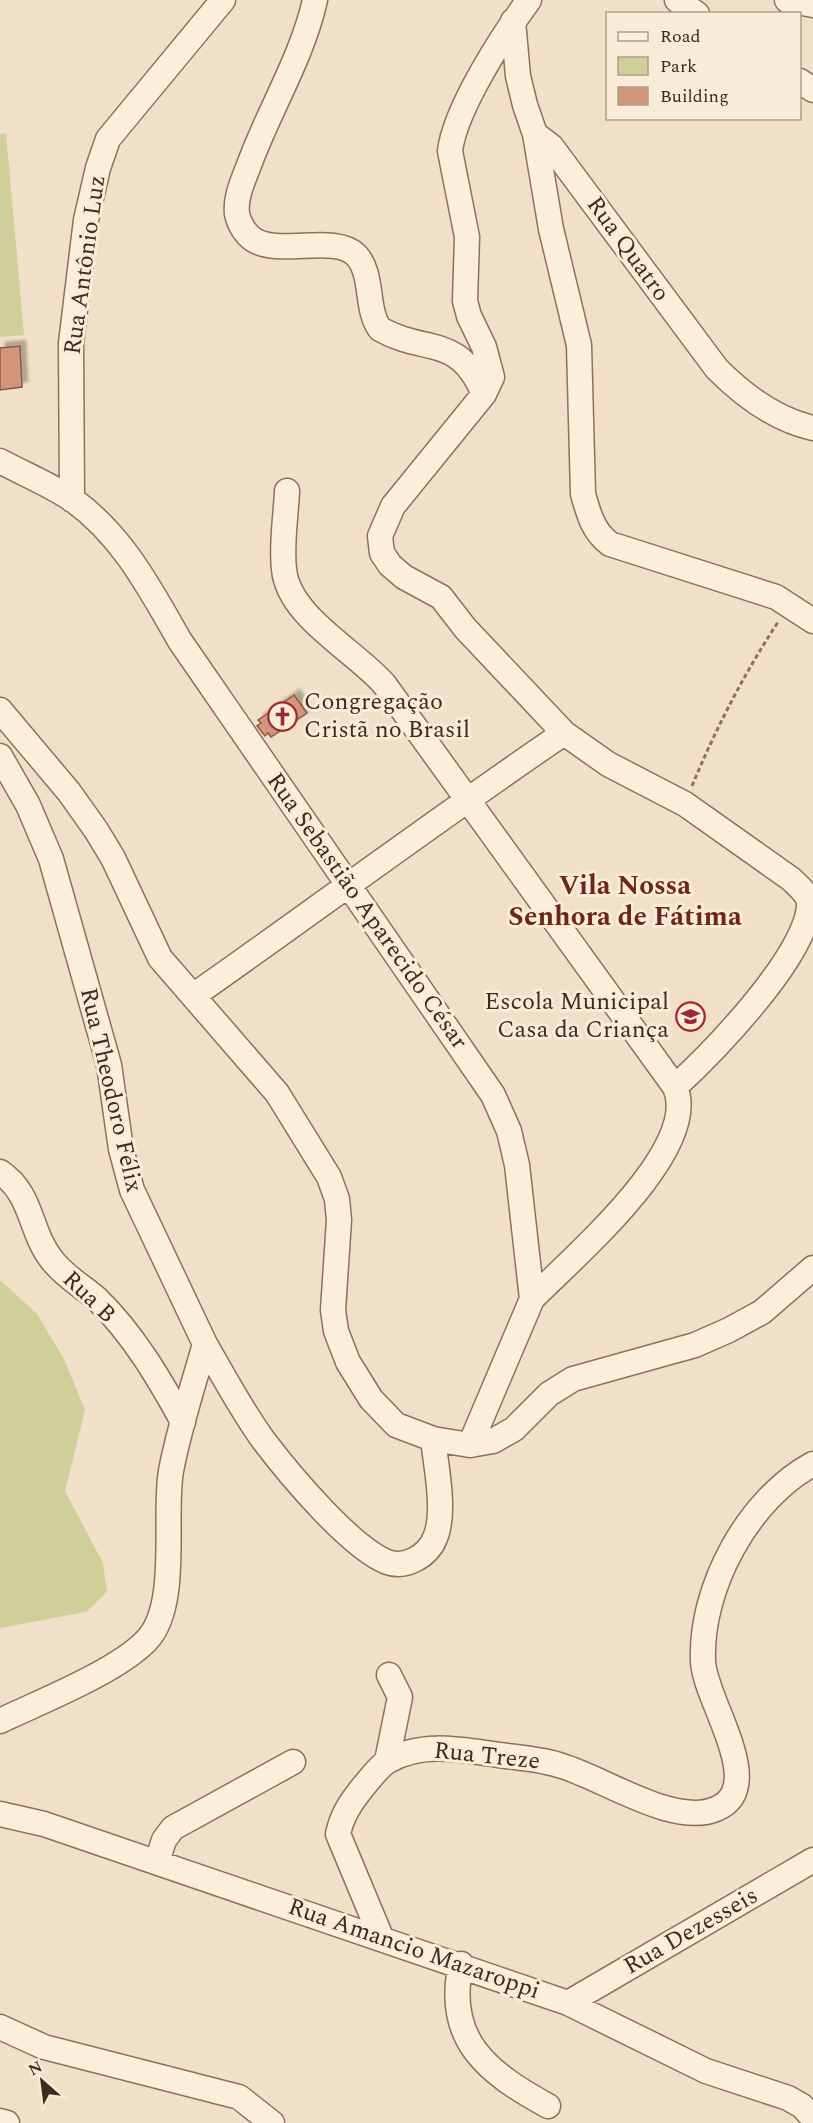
<svg xmlns="http://www.w3.org/2000/svg" width="813" height="2123" viewBox="0 0 813 2123" font-family="Spectral,serif">
	<defs>
		<filter id="shadow"><feDropShadow dx="5.5" dy="-5.5" stdDeviation="1.5" flood-color="#0004"/></filter>
	</defs>
	<rect width="100%" height="100%" fill="#f1e0c7"/>
	<path fill="#cfd099" d="M6,133L24,335L0,337V134Z
		M0,1280L37,1314L64,1359L85,1410L65,1491L103,1563L107,1592L86,1612L0,1628Z"/>
	<path fill="#d1967a" stroke="#8f573f" stroke-width="1.5" filter="url(#shadow)" d="M20,346L22,387L0,390V348Z
		M294,695L307,713L271,737L268,733L265,736L257,726L261,723L258,720Z"/>
	<g fill="none" stroke-linecap="round" stroke-linejoin="round">
		<defs>
			<path id="minor" d="M315,0C302,58 269,110 249,165C243,181 235,197 237,214C239,224 246,235 254,240C280,256 335,234 356,255C374,274 365,309 380,329C426,355 458,333 484,394
				M529,0C503,35 455,109 450,151L467,237L465,301L469,316L484,347L492,377L484,394L393,506L380,536L382,553L390,565L404,577L441,597L465,628L564,733L608,764L685,804L791,879C798,886 805,891 809,900C813,951 709,1056 675,1087
				M677,0L697,14
				M787,0L813,5
				M513,21L518,76L525,105L535,134L551,146L717,369C743,395 776,420 813,428
				M800,81L813,90
				M535,134L551,229L579,345L583,494C589,515 593,531 610,544L776,597L813,621
				M0,461C24,474 51,485 73,500C123,536 150,589 180,641L493,1095L509,1131L517,1165L532,1299L470,1445
				M287,491C286,516 281,544 284,569C288,616 354,650 384,684L675,1087C702,1149 572,1258 532,1299
				M72,500L71,343L86,220L98,168L108,139L223,0
				M0,710L69,792L96,830L113,858L160,958L277,1093L329,1177L337,1199L339,1220L333,1310L336,1331L348,1362L371,1399L396,1425L433,1439L470,1445L493,1441L514,1429L549,1394L573,1379L695,1345L729,1330L762,1312L813,1268
				M0,756L28,805L51,859L109,1065L121,1149L132,1190L205,1344C193,1386 179,1428 171,1471C163,1516 180,1605 147,1640C118,1671 40,1702 0,1721
				M193,996C317,909 439,818 564,733
				M0,1172C33,1194 29,1231 52,1260C64,1276 82,1286 97,1299C133,1334 159,1378 183,1422
				M205,1344C224,1377 242,1411 264,1441C289,1474 350,1547 387,1562C405,1569 428,1556 435,1538C446,1513 436,1466 433,1439
				M387,1761L400,1697L389,1675
				M0,1814L44,1824L568,2003L706,2071L788,2098L802,2106L813,2118
				M157,1862L164,1840L173,1828L293,1762
				M381,1937L338,1834C342,1815 351,1802 363,1787C370,1779 379,1766 388,1761C423,1741 462,1750 499,1755C520,1758 542,1759 562,1766C603,1778 674,1827 716,1809C769,1787 704,1700 703,1661C700,1588 748,1499 813,1464
				M461,1964C444,2040 488,2073 548,2106
				M568,2003L813,1860
				M0,2027L44,2047L239,2097L272,2123
				M0,2121L7,2123"/>
		</defs>
		<use href="#minor" stroke="#8e715b" stroke-width="27"/>
		<path stroke="#8e715b" stroke-width="3" stroke-dasharray="4.5 3" stroke-linecap="butt" d="M692,786C716,728 744,674 778,622"/>
		<use href="#minor" stroke="#fbeedb" stroke-width="24"/>
	</g>
	<defs>
		<symbol id="church-ring" viewBox="-11 -11 22 22"><circle r="9.5" fill="#f8ebd7" stroke="#a12733" stroke-width="1.5"/><path d="M-1.2-6h2.4v3.5h3.3v2.4h-3.3V6h-2.4V-.1h-3.3v-2.4h3.3Z" fill="#a12733"/></symbol>
		<symbol id="school-ring" viewBox="-11 -11 22 22"><circle r="9.5" fill="#f8ebd7" stroke="#a12733" stroke-width="1.5"/><path d="M0-5L7-2L0 1L-7-2ZM-4 1L0 2.5L4 1V4Q0 6-4 4Z" fill="#a12733"/></symbol>
	</defs>
	<g fill-rule="evenodd">
		<use href="#church-ring" x="266" y="700" width="33" height="33"/>
		<use href="#school-ring" x="674" y="1000" width="33" height="33"/>
	</g>
	<g text-anchor="middle" dominant-baseline="central" stroke-width="6" stroke-linejoin="round" paint-order="stroke">
		<g font-size="24" fill="#3d2b1f" stroke="#f8ebd7">
			<text transform="translate(628 249) rotate(54)">Rua Quatro</text>
			<text transform="translate(85 265) rotate(-82)">Rua Antônio Luz</text>
			<text transform="translate(367 911) rotate(55)">Rua Sebastião Aparecido César</text>
			<text transform="translate(111 1090) rotate(77)">Rua Theodoro Félix</text>
			<text transform="translate(89 1297) rotate(44)">Rua B</text>
			<text transform="translate(487 1756) rotate(6)">Rua Treze</text>
			<text transform="translate(691 1931) rotate(-30)">Rua Dezesseis</text>
			<text transform="translate(414 1949) rotate(19)">Rua Amancio Mazaroppi</text>
		</g>
		<g font-size="24" fill="#3d2b1f" stroke="#f8ebd7" text-anchor="start">
			<text x="304" y="702">Congregação<tspan x="304" dy="28">Cristã no Brasil</tspan></text>
			<text x="669" y="1002" text-anchor="end">Escola Municipal<tspan x="669" dy="28">Casa da Criança</tspan></text>
		</g>
		<g font-size="27" font-weight="bold" fill="#6d251c" stroke="#f8ebd7">
			<text x="625" y="886">Vila Nossa<tspan x="625" dy="31">Senhora de Fátima</tspan></text>
		</g>
	</g>
	<rect x="606" y="12" width="195" height="108" fill="#f8ebd7" stroke="#ad9e8d" stroke-width="1.5"/>
	<rect x="618" y="32" width="30" height="9" fill="#fbeedb" stroke="#ad9e8d" stroke-width="1.5"/>
	<text x="660" y="42" font-size="18" fill="#3d2b1f">Road</text>
	<rect x="618" y="57" width="30" height="18" fill="#cfd099" stroke="#ad9e8d" stroke-width="1.5"/>
	<text x="660" y="72" font-size="18" fill="#3d2b1f">Park</text>
	<rect x="618" y="87" width="30" height="18" fill="#d1967a" stroke="#ad9e8d" stroke-width="1.5"/>
	<text x="660" y="102" font-size="18" fill="#3d2b1f">Building</text>
	<g transform="translate(42 2081) rotate(332)" stroke="#f8ebd7" stroke-width="4.5" paint-order="stroke">
	<path d="M0-4.5L10 22L0 15L-10 22Z" fill="#3d2b1f"/>
	<text y="-9" font-size="16" font-weight="bold" text-anchor="middle" fill="#3d2b1f">N</text>
	</g>
</svg>
